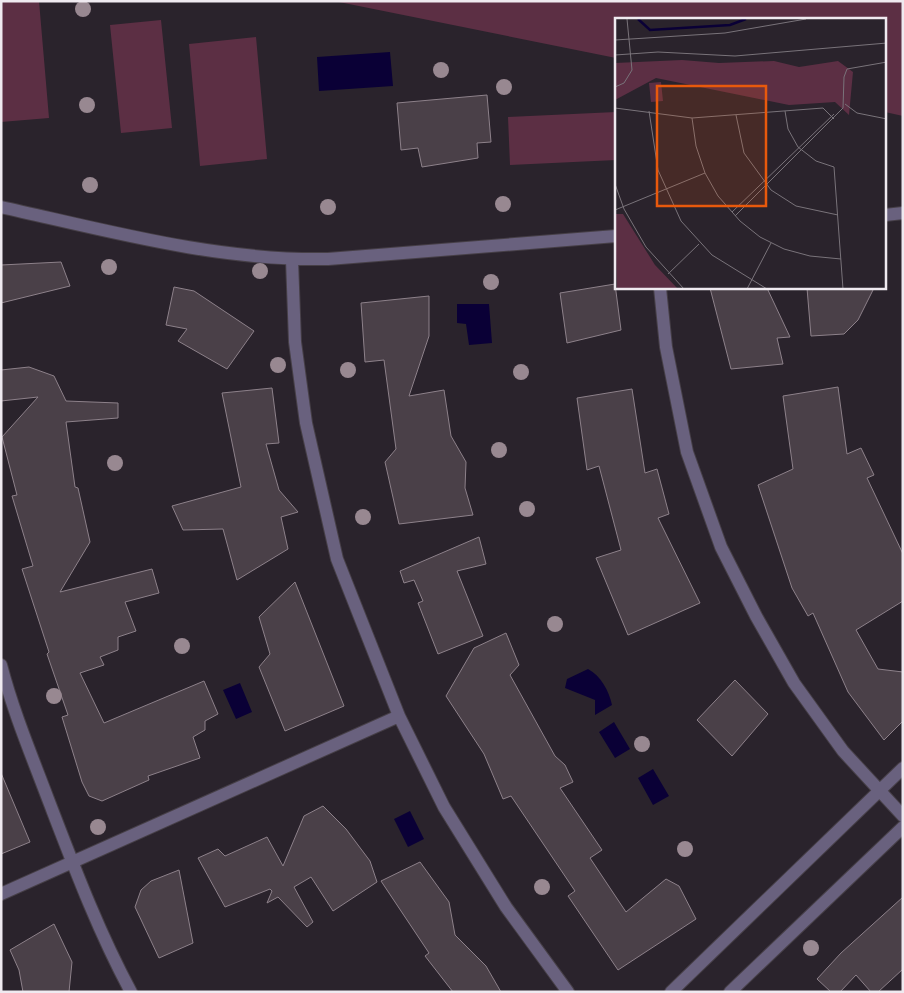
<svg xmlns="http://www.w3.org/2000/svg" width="904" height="993" viewBox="0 0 904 993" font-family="'PT Sans Narrow',sans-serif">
	<rect width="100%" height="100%" fill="#2a232c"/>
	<path fill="#5c2f44" d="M1,1H39L49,118L1,122Z
		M334,1H903V116L885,112V19H616V58Z
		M161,20L172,128L121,133L110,25Z
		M256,37L267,159L200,166L189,44Z
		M616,112V160L510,165L508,117Z"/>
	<path fill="#0a0036" d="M390,52L393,86L319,91L317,57Z
		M457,304H489L492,343L469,345L466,324L457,323Z
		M588,669C601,676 609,691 612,705L595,715V700L565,688L567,679Z
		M240,683L252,712L236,719L223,690Z
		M614,722L630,749L615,758L599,732Z
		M653,769L669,796L653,805L638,778Z
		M410,811L424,839L408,847L394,819Z"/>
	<path fill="#4a4048" stroke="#8d818a" d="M487,95L491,142L477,143L478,158L422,167L418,148L401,150L397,103Z
		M61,262L70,286L1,303V265Z
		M615,284L621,330L567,343L560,293Z
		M174,287L194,291L254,331L227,369L178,341L187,329L166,325Z
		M710,288H767L790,337L777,338L783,364L731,369Z
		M807,288H874L858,320L844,334L811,336Z
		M429,296V336L409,396L444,390L451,436L466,462L465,488L473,515L399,524L385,462L396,449L384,360L365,362L361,303Z
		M29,367L54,376L66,401L118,403V418L66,422L75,487L78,488L90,542L60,592L152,569L159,593L125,602L136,631L118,637V650L100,657L104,665L80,673L104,723L204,681L218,714L205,721V730L193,737L200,758L148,776L149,780L102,801L89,796L82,782L62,717L68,715L47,654L49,652L22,569L33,566L12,496L17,495L2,437L38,397L1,401V370Z
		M838,387L847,454L861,448L874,475L867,478L903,554V601L856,630L878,669L903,672V721L884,740L848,692L813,613L808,616L792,588L758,485L793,469L783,396Z
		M272,388L279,443L266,444L279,490L298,512L281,517L288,549L237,580L223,529L183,530L172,506L241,487L222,393Z
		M632,389L645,473L657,469L669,514L658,518L700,603L628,635L596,558L621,550L599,466L587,470L577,398Z
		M479,537L486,564L457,571L483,636L438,654L418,603L423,601L414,580L404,583L400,571Z
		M295,582L344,706L285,731L259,667L270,654L259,617Z
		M506,633L519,665L510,675L555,756L565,765L573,782L560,788L602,850L590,858L626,912L666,879L679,886L696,919L618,970L568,896L575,891L511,796L503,799L484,754L446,696L474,648Z
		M735,680L768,714L732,756L697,720Z
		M1,773L30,842L1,854Z
		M323,806L346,829L370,861L377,882L333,911L311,877L294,887L313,922L307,927L278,897L267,903L272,891L270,889L225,907L198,858L218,849L225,856L267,837L283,866L304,816Z
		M420,862L449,902L455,935L486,966L501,992H453L425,956L429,953L381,881Z
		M179,870L193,943L159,958L135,907L141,890L151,881Z
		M903,897V969L878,992H871L856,975L840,992H831L817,979L841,953Z
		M54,924L72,962L69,992H23L19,970L10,950Z"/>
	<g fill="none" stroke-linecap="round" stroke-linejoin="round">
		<defs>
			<path id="minor" d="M1,207C109,231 217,261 328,259L616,236
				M885,215L903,213
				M292,260L295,342L306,423L337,559L399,716L444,807L506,907L568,992
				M660,288L666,347L687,452L721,547L756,616L794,683L843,751L903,816
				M1,665C13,711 31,754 48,799C73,864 98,931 131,992
				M1,894L399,716
				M671,992L903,768
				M730,992L903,827"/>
		</defs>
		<use href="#minor" stroke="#463f47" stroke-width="14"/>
		<use href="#minor" stroke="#69617e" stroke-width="12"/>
	</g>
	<g fill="#988891">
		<circle cx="83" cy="9" r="8"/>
		<circle cx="441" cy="70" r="8"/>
		<circle cx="504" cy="87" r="8"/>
		<circle cx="87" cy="105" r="8"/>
		<circle cx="90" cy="185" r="8"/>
		<circle cx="503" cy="204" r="8"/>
		<circle cx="328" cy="207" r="8"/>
		<circle cx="109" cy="267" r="8"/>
		<circle cx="260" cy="271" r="8"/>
		<circle cx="491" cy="282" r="8"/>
		<circle cx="278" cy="365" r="8"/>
		<circle cx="348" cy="370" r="8"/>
		<circle cx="521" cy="372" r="8"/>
		<circle cx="499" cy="450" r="8"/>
		<circle cx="115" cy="463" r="8"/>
		<circle cx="527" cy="509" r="8"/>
		<circle cx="363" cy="517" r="8"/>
		<circle cx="555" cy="624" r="8"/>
		<circle cx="182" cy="646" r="8"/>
		<circle cx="54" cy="696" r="8"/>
		<circle cx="642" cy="744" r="8"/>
		<circle cx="98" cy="827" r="8"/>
		<circle cx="685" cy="849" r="8"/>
		<circle cx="542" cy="887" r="8"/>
		<circle cx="811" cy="948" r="8"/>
	</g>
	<g transform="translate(615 18)">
		<rect width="271" height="271" fill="#2a232c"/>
		<path d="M67,42L104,45L159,43L184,49L223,43L238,54L234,97L220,84L174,87L41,60L0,82V45ZM46,64L48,83L36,84L34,65ZM0,196H8L40,247L63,271H2Z" fill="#5c2f44"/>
		<path fill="none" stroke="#0a0036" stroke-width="2.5" d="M23,1L35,12L115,7L131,1"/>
		<path fill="none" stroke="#79737a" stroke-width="1" d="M0,22L110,15L191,1M0,37L43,34L120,38L272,25M0,69L9,65L17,52L12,1M230,86L242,95L272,101M0,90L77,100L208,90L219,101M34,93L43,152L66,203L97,237L152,271M170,93L173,111L183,129L201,143L219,149L228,271M121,97L129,135L156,172L181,188L223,197M77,100L81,128L90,155L103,178L125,203L145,219L169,231L195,238L226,241M0,166L9,191L31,229L69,271M0,192L90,155M117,194L219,96M120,198L228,90L229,59L232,51L272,44M53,256L84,226M132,271L156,225"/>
		<path fill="#e8590c" fill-opacity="0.15" stroke="#e8590c" stroke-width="2.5" d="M42,68H151V188H42Z"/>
		<rect width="271" height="271" fill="none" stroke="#efeaf0" stroke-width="2.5"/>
	</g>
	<rect width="904" height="993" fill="none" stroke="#efeaf0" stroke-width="5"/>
</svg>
